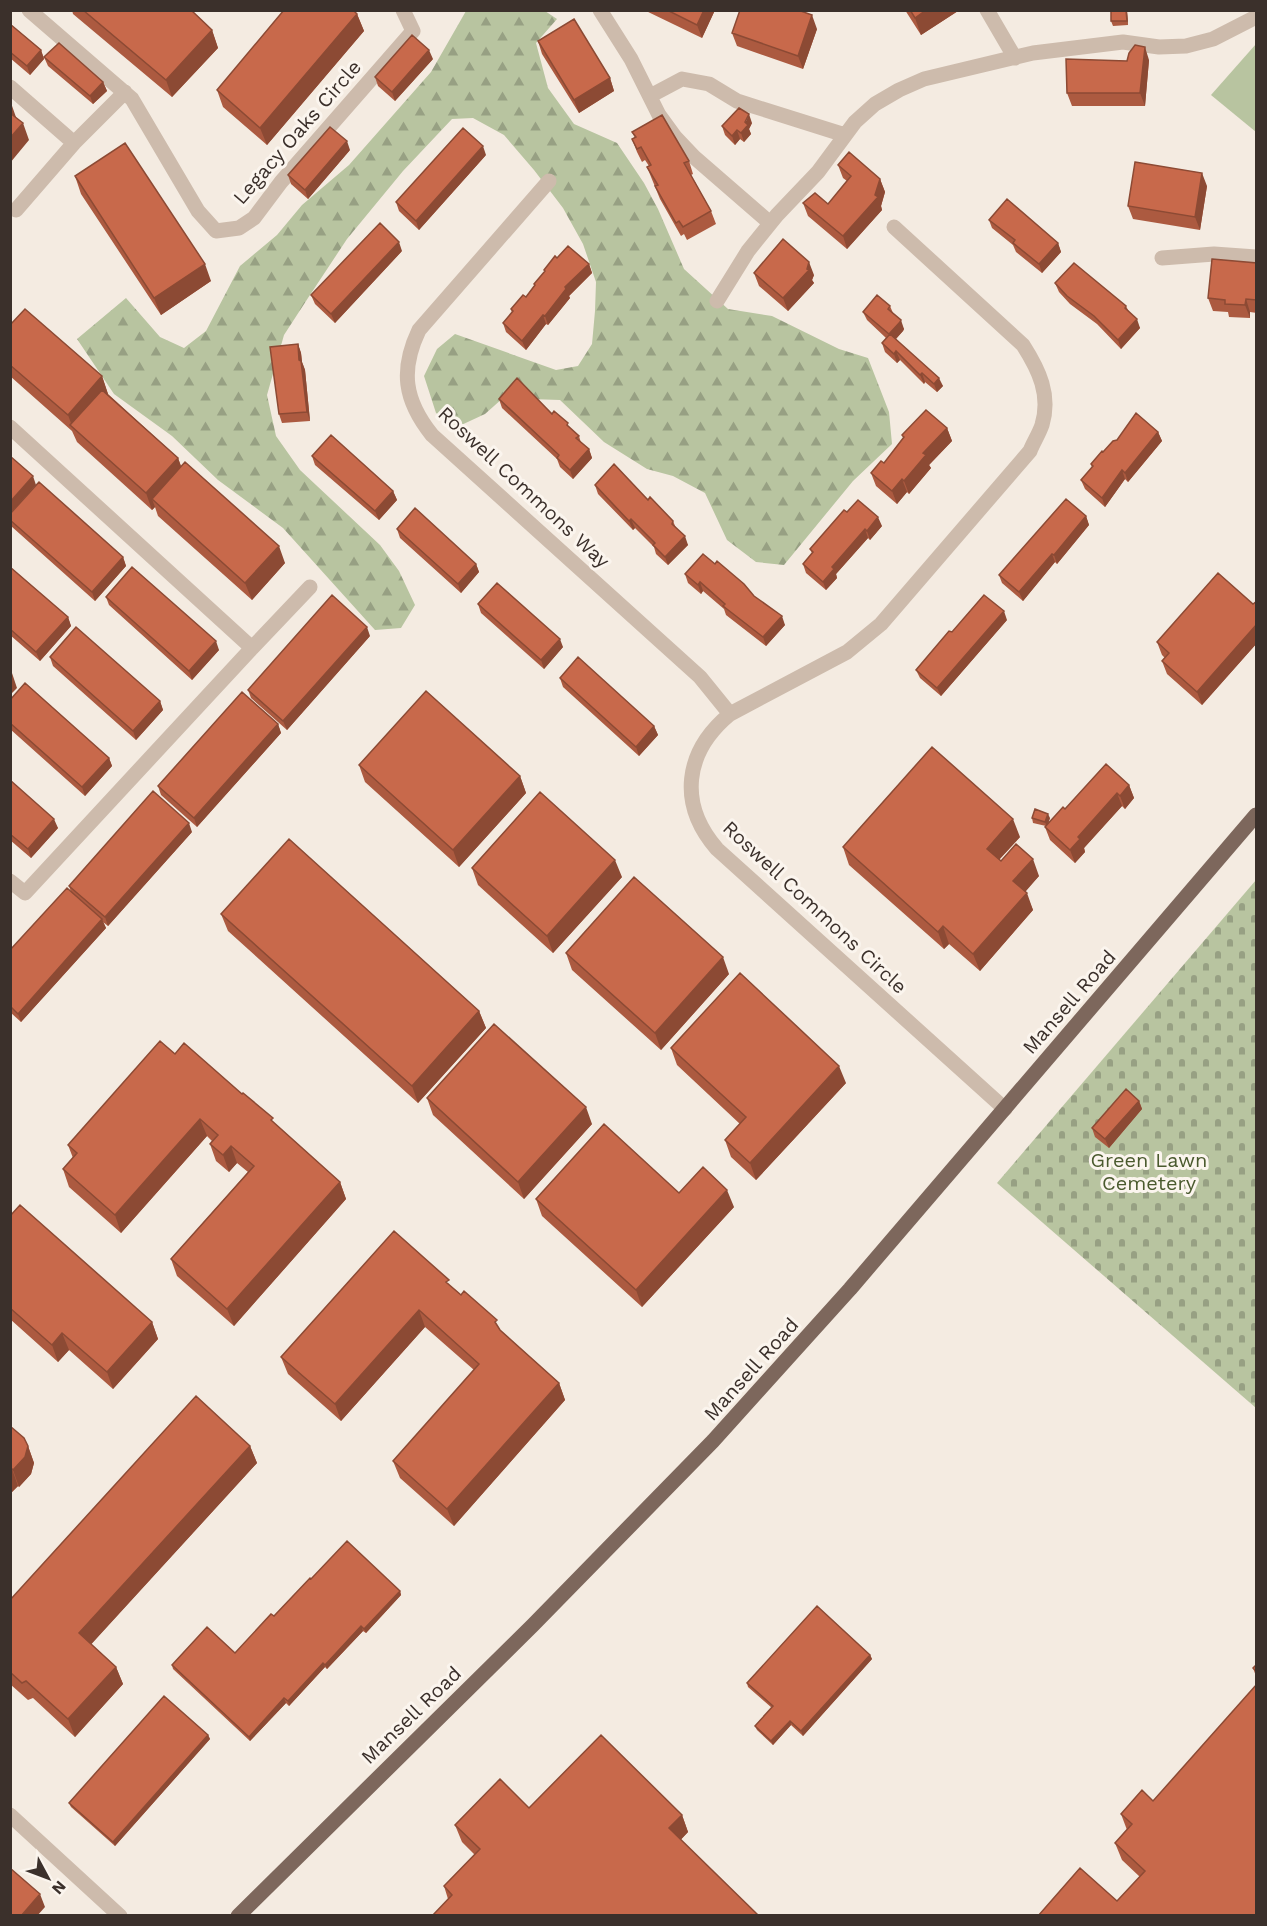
<svg xmlns="http://www.w3.org/2000/svg" width="1267" height="1926" viewBox="0 0 1267 1926" font-family="'Work Sans',sans-serif">
	<defs>
		<pattern id="forest-firs" width="22" height="20" patternUnits="userSpaceOnUse" patternTransform="scale(1.5)"><rect width="22" height="20" fill="#b8c4a0"/><path d="M5 1l3.5 6h-7zM16 11l3.5 6h-7z" fill="#97a083"/></pattern>
		<pattern id="cemetery-stones" width="16" height="16" patternUnits="userSpaceOnUse" patternTransform="scale(1.5)"><rect width="16" height="16" fill="#b8c4a0"/><path d="M2 7V4a2 2 0 0 1 4 0v3zM10 15v-3a2 2 0 0 1 4 0v3z" fill="#97a083"/></pattern>
	</defs>
	<rect width="100%" height="100%" fill="#f4ebe1"/>
	<path fill="url(#forest-firs)" d="M466,11H545L557,19L536,43L548,88L574,124L617,143L644,183L658,209L684,269L728,309L772,316L839,349L868,358L889,412L892,444L853,481L784,565L756,562L727,540L705,493L673,476L647,469L604,442L560,400L503,398L485,414L457,427L436,413L424,376L437,349L455,334L556,370L578,366L592,344L595,311L596,282L583,244L563,208L534,170L504,135L473,118L452,119L403,171L347,239L308,298L284,335L267,395L276,436L300,470L380,545L399,571L415,605L401,628L375,630L283,528L218,480L172,436L114,394L77,339L126,298L160,337L184,348L206,331L240,266L277,235L302,205L349,165L431,72Z"/>
	<path fill="url(#cemetery-stones)" d="M1256,880V1408L997,1183Z"/>
	<path fill="#b8c4a0" d="M1256,44V132L1211,95Z"/>
	<g fill="none" stroke-linecap="round" stroke-linejoin="round">
		<path stroke="#cdbbac" stroke-width="15" d="M29,10L132,99L198,211L216,231L239,228L254,218L281,182L413,31L403,10
			M600,10L631,59L659,115L675,137L694,157L770,223
			M987,10L1015,58
			M10,87L74,143
			M650,96L682,79L709,84L737,101L845,135
			M549,181L419,330C400,370 404,400 432,435L700,677L730,714
			M16,210L74,143L125,92
			M894,227L1023,345C1039,370 1051,395 1042,425C1039,434 1033,443 1030,451L881,624L847,652L730,714C684,752 678,804 717,849L1005,1109
			M1162,258L1214,254L1256,257
			M717,301L748,251L777,215L818,172L855,122L875,104L899,90L924,79L1033,53L1123,42L1159,47L1186,46L1213,39L1256,17
			M10,427L252,648L25,893L10,881
			M252,648L310,587
			M10,1815L120,1916"/>
		<path stroke="#7d675c" stroke-width="15" d="M238,1916L533,1625L713,1441L850,1289L1256,815"/>
	</g>
	<path fill="#ac5a40" d="M72,10H191L212,30L218,48L172,97L73,14Z
		M644,10H715L702,38Z
		M905,10H958V11L921,35Z
		M1111,10H1127L1128,25L1113,26L1111,21Z
		M357,14L364,31L267,145L223,107L217,90Z
		M10,24L41,50L44,59L30,75L10,58Z
		M817,29L803,69L737,46L732,33Z
		M538,41L610,78L614,91L579,113L542,54Z
		M44,57L103,82L107,91L93,104L48,66Z
		M433,59L395,101L378,86L375,77Z
		M1149,60L1145,106H1072L1067,93L1127,61Z
		M752,123L749,129L751,134L744,142L740,139L735,145L725,135L722,126Z
		M632,132L689,161L693,174L691,175L711,211L716,224L687,240L684,234L681,236L660,199L647,167L649,166L645,160L642,162L637,152L632,139L635,138Z
		M350,150L308,199L291,184L288,175Z
		M486,155L419,230L399,211L396,202Z
		M838,165L880,179L885,192L881,206L882,210L847,249L808,216L803,203L828,204L847,181L843,178Z
		M75,176L211,281L161,315L81,194Z
		M1207,186L1200,230L1133,219L1128,206Z
		M989,220L1058,243L1061,252L1042,273L1016,252L1013,245L992,228Z
		M402,251L335,323L315,304L311,295Z
		M557,258L589,264L592,273L569,296L570,298L548,325L546,324L526,350L506,332L503,323L512,313L511,309L526,297L534,286V284Z
		M1257,263V313L1250,312V318L1229,317L1228,312L1213,311L1208,298Z
		M754,273L814,275L812,280L814,283L788,311L759,286Z
		M1055,283L1126,306L1128,310L1140,328L1121,349L1097,324L1070,304L1059,292Z
		M890,306L893,313L904,329L903,331L896,339L943,386L937,392L925,382L924,384L900,360L897,363L885,352L882,343L886,338L867,320L863,312Z
		M10,325L102,376L108,394L178,458L181,466L285,563L252,600L158,516L155,507L152,510L77,442L72,431L10,376Z
		M298,344L301,353L302,362L305,370L310,421L282,423L279,414Z
		M499,399L552,414L579,436L581,443L589,449L592,458L573,479L560,467L557,459L502,408Z
		M947,428L952,441L929,465L931,468L909,494L907,492L897,504L876,486L871,473L884,463L903,438L902,435Z
		M1158,432L1162,441L1128,482L1125,479L1105,507L1085,489L1081,480L1092,468L1091,464L1103,452Z
		M312,456L393,491L397,500L379,520L315,465Z
		M595,485L648,500L673,521L676,528L688,545L668,565L656,554L654,547L635,528L633,530L598,494Z
		M847,512L882,526L870,540L868,538L836,574L837,578L826,590L806,573L803,564L812,553L810,549Z
		M1086,516L1089,525L1057,564L1055,562L1023,601L1002,583L999,575Z
		M10,520L123,557L126,566L95,601L11,526Z
		M397,529L476,564L479,572L461,593L400,538Z
		M10,567L68,617L71,626L40,661L10,635Z
		M685,574L754,596L785,625L766,646L726,615L724,609L703,591L701,594L688,583Z
		M106,597L219,650L192,680L109,605Z
		M1257,601V643L1202,705L1167,674L1162,661L1165,658L1162,655L1157,642L1253,604Z
		M478,604L563,647L544,669L481,613Z
		M1007,620L941,696L920,678L916,670L952,632Z
		M370,636L287,730L251,698L248,690Z
		M50,657L160,701L163,710L136,740L53,666Z
		M560,678L654,726L658,735L639,756L563,687Z
		M10,700L109,758L112,766L85,796L10,729Z
		M278,724L281,733L197,827L161,795L158,786Z
		M359,765L520,776L526,793L459,867L365,782Z
		M10,780L58,828L31,858L10,840Z
		M1129,785L1134,798L1125,809L1122,806L1084,848L1085,852L1075,863L1050,840L1045,827L1046,826L1033,823L1032,818H1050L1048,823L1065,809Z
		M192,832L108,926L103,922L106,928L21,1022L10,1012V950L71,892L69,886Z
		M1020,837L999,860L1001,861L1039,876L1025,891L1033,910L980,971L949,944L944,949L849,865L843,847Z
		M472,868L622,877L553,953L478,885Z
		M221,914L479,1011L486,1028L418,1103L228,931Z
		M566,953L729,974L661,1050L572,970Z
		M671,1048L846,1083L756,1180L731,1157L725,1140L740,1124L677,1065Z
		M175,1054L274,1123L340,1182L346,1199L234,1326L177,1276L171,1259L248,1172L237,1163L229,1172L216,1161L210,1144L212,1141L207,1136L121,1233L69,1187L63,1169L73,1158L68,1145Z
		M427,1098L592,1124L524,1199L433,1115Z
		M1139,1101L1142,1109L1109,1148L1095,1137L1092,1128Z
		M536,1199L734,1207L642,1307L542,1216Z
		M10,1216L152,1322L158,1339L113,1389L69,1350L58,1362L10,1319Z
		M451,1286L559,1383L565,1400L454,1526L400,1478L393,1461L474,1370L425,1327L341,1421L288,1374L281,1357Z
		M10,1426L28,1446L34,1463L31,1474L19,1487L18,1486L10,1494Z
		M250,1446L257,1463L91,1644L116,1667L123,1684L75,1737L33,1698L28,1700L10,1684V1600Z
		M311,1579L400,1591L401,1595L366,1633L363,1631L327,1669L325,1667L289,1706L286,1703L250,1741L173,1669L172,1665L235,1653L274,1616Z
		M870,1655L872,1659L803,1736L791,1725L773,1745L757,1730L755,1726L772,1708L748,1687L747,1683Z
		M1257,1664V1679L1253,1668Z
		M208,1735L210,1739L115,1846L71,1807L69,1803Z
		M529,1808L682,1815L688,1832L681,1839L448,1899L444,1886L475,1855L462,1842L455,1825Z
		M1121,1814L1257,1916L1117,1901L1140,1877L1122,1860L1115,1843L1127,1830Z"/>
	<path fill="#8c4a34" d="M704,10H715L702,38L697,25Z
		M926,10H958V11L921,35L915,18Z
		M1126,10H1127L1128,25L1127,21Z
		M357,14L364,31L267,145L260,128Z
		M812,15L817,29L803,69L798,56Z
		M212,30L218,48L172,97L166,80Z
		M1145,47L1149,60L1145,106L1140,93Z
		M41,50L44,59L30,75L27,66Z
		M429,50L433,59L395,101L392,92Z
		M610,78L614,91L579,113L574,100Z
		M103,82L107,91L93,104L90,96Z
		M10,103H11L17,120L10,122Z
		M749,114L752,123L749,129L751,134L744,142L741,133Z
		M23,123L29,140L10,163V138Z
		M737,130L740,139L735,145L732,136Z
		M347,141L350,150L308,199L305,190Z
		M483,146L486,155L419,230L416,221Z
		M1202,173L1207,186L1200,230L1195,217Z
		M880,179L885,192L881,206L882,210L847,249L843,236L875,195Z
		M399,242L402,251L335,323L331,314Z
		M1058,243L1061,252L1042,273L1039,264Z
		M809,262L814,275L812,280L814,283L788,311L783,298L807,269Z
		M205,264L211,281L161,315L154,298Z
		M589,264L592,273L569,296L570,298L548,325L545,316L565,287Z
		M1246,299L1250,312V318L1245,305Z
		M543,315L546,324L526,350L522,341Z
		M1137,319L1140,328L1121,349L1118,340Z
		M901,320L904,329L903,331L892,343L889,334Z
		M298,344L301,353L302,362L305,370L310,421L307,412L299,360Z
		M896,351L900,360L897,363L894,354Z
		M922,373L925,382L924,384L920,375Z
		M102,376L108,394L76,430L72,426L68,415Z
		M939,378L943,386L937,392L934,384Z
		M947,428L952,441L929,465L931,468L909,494L904,481L923,453Z
		M1158,432L1162,441L1128,482L1125,473Z
		M589,449L592,458L573,479L570,470Z
		M178,458L184,475L152,499L155,507L152,510L146,493Z
		M1122,470L1125,479L1105,507L1102,498Z
		M33,476L36,485L10,514V502Z
		M902,479L907,492L897,504L892,491Z
		M393,491L397,500L379,520L375,511Z
		M1086,516L1089,525L1057,564L1054,555Z
		M878,517L882,526L870,540L867,531Z
		M631,519L635,528L633,530L629,521Z
		M865,529L868,538L836,574L837,578L826,590L823,582L832,567Z
		M685,536L688,545L668,565L665,557Z
		M279,546L285,563L252,600L245,583Z
		M1052,554L1055,562L1023,601L1019,592Z
		M123,557L126,566L95,601L92,592Z
		M476,564L479,572L461,593L458,584Z
		M700,582L703,591L701,594L698,585Z
		M1004,611L1007,620L941,696L937,688Z
		M782,616L785,625L766,646L763,637Z
		M68,617L71,626L40,661L36,652Z
		M1257,624V643L1202,705L1197,692Z
		M367,627L370,636L287,730L283,721Z
		M560,639L563,647L544,669L541,660Z
		M216,641L219,650L192,680L189,671Z
		M11,670L17,688L10,695V671Z
		M160,701L163,710L136,740L133,731Z
		M278,724L281,733L197,827L194,818Z
		M654,726L658,735L639,756L636,747Z
		M109,758L112,766L85,796L82,787Z
		M520,776L526,793L459,867L453,850Z
		M1129,785L1134,798L1125,809L1120,796Z
		M1117,793L1122,806L1084,848L1085,852L1075,863L1070,850L1078,837Z
		M1048,814L1050,818L1047,827L1045,822Z
		M54,819L58,828L31,858L28,849Z
		M1013,819L1020,837L993,866L987,849Z
		M189,823L192,832L108,926L105,917Z
		M1033,859L1039,876L1020,898L1013,881Z
		M615,860L622,877L553,953L547,936Z
		M1027,893L1033,910L980,971L973,954Z
		M102,919L106,928L21,1022L18,1014Z
		M943,926L949,944L944,949L938,932Z
		M723,957L729,974L661,1050L655,1033Z
		M479,1011L486,1028L418,1103L412,1086Z
		M839,1066L846,1083L756,1180L750,1163Z
		M1139,1101L1142,1109L1109,1148L1105,1139Z
		M586,1107L592,1124L524,1199L518,1182Z
		M200,1119L207,1136L121,1233L115,1215Z
		M231,1146L237,1163L229,1172L223,1155Z
		M340,1182L346,1199L234,1326L227,1309Z
		M727,1190L734,1207L642,1307L636,1290Z
		M419,1310L425,1327L341,1421L335,1404Z
		M152,1322L158,1339L113,1389L107,1372Z
		M62,1333L69,1350L58,1362L52,1345Z
		M559,1383L565,1400L454,1526L447,1509Z
		M28,1446L34,1463L31,1474L19,1487L13,1470Z
		M250,1446L257,1463L86,1650L79,1633Z
		M12,1469L18,1486L10,1494V1470Z
		M400,1591L401,1595L366,1633L364,1629Z
		M361,1626L363,1631L327,1669L325,1665Z
		M870,1655L872,1659L803,1736L801,1731Z
		M323,1663L325,1667L289,1706L288,1701Z
		M116,1667L123,1684L75,1737L68,1719Z
		M284,1698L286,1703L250,1741L249,1737Z
		M790,1721L791,1725L773,1745L771,1741Z
		M208,1735L210,1739L115,1846L113,1842Z
		M682,1815L688,1832L676,1845L669,1828Z
		M40,1894L45,1907L37,1916H21Z"/>
	<path fill="#c8694b" stroke="#8c4a34" stroke-width="1.5" d="M83,10H191L212,30L166,80Z
		M284,10H353L357,14L260,128L217,90Z
		M667,10H704L697,25Z
		M740,10H798L812,15L798,56L732,33Z
		M910,10H926L915,18Z
		M1111,10H1126L1127,21H1111Z
		M574,19L610,78L574,100L538,41Z
		M10,24L41,50L27,66L10,52Z
		M412,35L429,50L392,92L375,77Z
		M59,43L103,82L90,96L44,57Z
		M1135,45L1145,47L1140,93H1067L1066,59L1127,61L1129,53Z
		M739,108L749,114L745,122L748,125L741,133L737,130L732,136L722,126Z
		M10,113L23,123L10,138Z
		M662,115L689,161L684,163L711,211L683,227L679,221L676,223L655,186L658,185L647,167L651,165L641,147L637,149L632,139L636,137L632,132Z
		M330,127L347,141L305,190L288,175Z
		M463,128L483,146L416,221L396,202Z
		M125,143L205,264L154,298L75,176Z
		M849,152L880,179L875,195L878,197L843,236L803,203L815,193L828,204L851,176L838,165Z
		M1135,162L1202,173L1195,217L1128,206Z
		M1007,199L1058,243L1039,264L1013,243L1015,240L989,220Z
		M380,223L399,242L331,314L311,295Z
		M783,239L809,262L807,269L809,270L783,298L754,273Z
		M568,246L589,264L565,287L566,289L545,316L543,315L522,341L503,323L513,311L511,309L523,295L526,297L535,285L534,284L545,271L544,270L555,256L557,258Z
		M1212,259L1257,263V300L1246,299L1245,305L1225,304V300L1208,298Z
		M1074,263L1126,306L1125,308L1137,319L1118,340L1094,316L1067,296L1055,283Z
		M877,295L890,306L888,309L901,320L900,322L889,334L863,312Z
		M25,309L102,376L68,415L10,365V325Z
		M890,334L939,378L934,384L922,373L920,375L896,351L894,354L882,343Z
		M298,344L299,360L301,361L307,412L279,414L270,347Z
		M517,378L552,414L554,411L568,423L567,425L579,436L576,438L589,449L570,470L557,458L559,455L499,399Z
		M102,390L178,458L146,493L70,425Z
		M926,410L947,428L923,453L926,455L904,481L902,479L892,491L871,473L881,461L884,463L904,437L902,435Z
		M1136,413L1158,432L1125,473L1122,470L1102,498L1081,480L1093,466L1091,464L1102,451L1103,452L1113,441L1117,440Z
		M331,435L393,491L375,511L312,456Z
		M10,456L33,476L10,502Z
		M185,462L279,546L245,583L152,499Z
		M614,464L648,500L650,497L673,521L672,524L685,536L665,557L653,545L655,543L631,519L629,521L595,485Z
		M39,482L123,557L92,592L10,520V514Z
		M1066,499L1086,516L1054,555L1052,554L1019,592L999,575Z
		M858,500L878,517L867,531L865,529L832,567L834,569L823,582L803,564L813,552L810,549L844,510L847,512Z
		M415,508L476,564L458,584L397,529Z
		M703,554L715,564L717,561L744,584L754,596L782,616L763,637L723,606L725,604L700,582L698,585L685,574Z
		M10,567L68,617L36,652L10,629Z
		M132,567L216,641L189,671L106,597Z
		M1218,573L1253,604L1257,601V624L1197,692L1162,661L1169,653L1157,642Z
		M497,583L560,639L541,660L478,604Z
		M332,595L367,627L283,721L248,690Z
		M984,595L1004,611L937,688L916,670L949,631L952,632Z
		M76,627L160,701L133,731L50,657Z
		M578,657L654,726L636,747L560,678Z
		M25,683L109,758L82,787L10,723V700Z
		M426,691L520,776L453,850L359,765Z
		M242,692L278,724L194,818L158,786Z
		M932,747L1013,819L987,849L1001,861L1016,844L1033,859L1013,881L1027,893L973,954L943,926L938,932L843,847Z
		M1106,764L1129,785L1120,796L1117,793L1078,837L1080,839L1070,850L1045,827L1063,807L1065,809Z
		M10,780L54,819L28,849L10,834Z
		M153,791L189,823L105,917L69,886Z
		M540,792L615,860L547,936L472,868Z
		M1035,809L1048,814L1045,822L1032,818Z
		M289,839L479,1011L412,1086L221,914Z
		M634,877L723,957L655,1033L566,953Z
		M67,888L102,919L18,1014L10,1006V950Z
		M740,973L839,1066L750,1163L725,1140L746,1117L671,1048Z
		M494,1024L586,1107L518,1182L427,1098Z
		M160,1041L175,1054L184,1043L242,1094L243,1093L273,1118L271,1120L340,1182L227,1309L171,1259L254,1166L231,1146L223,1155L210,1144L218,1135L200,1119L115,1215L63,1169L77,1153L68,1145Z
		M1126,1089L1139,1101L1105,1139L1092,1128Z
		M604,1124L679,1193L703,1167L727,1190L636,1290L536,1199Z
		M20,1205L152,1322L107,1372L62,1333L52,1345L10,1308V1216Z
		M394,1231L449,1280L446,1282L461,1295L464,1291L497,1320L495,1322L500,1330L559,1383L447,1509L393,1461L479,1364L419,1310L335,1404L281,1357Z
		M196,1396L250,1446L79,1633L116,1667L68,1719L26,1681L22,1683L10,1672V1600Z
		M10,1426L24,1438L28,1446L25,1457L13,1470L12,1469L10,1470Z
		M347,1541L400,1591L364,1629L361,1626L325,1665L323,1663L288,1701L284,1698L249,1737L172,1665L207,1627L235,1653L271,1614L274,1616L310,1578L311,1579Z
		M817,1606L870,1655L801,1731L790,1721L771,1741L755,1726L773,1706L747,1683Z
		M1257,1664V1672L1253,1668Z
		M1257,1684V1916H1038L1080,1868L1117,1901L1145,1871L1115,1843L1132,1824L1121,1814L1142,1790L1153,1801Z
		M164,1696L208,1735L113,1842L69,1803Z
		M601,1735L682,1815L669,1828L759,1916H432L452,1895L444,1886L480,1849L455,1825L500,1779L529,1808Z
		M10,1868L40,1894L21,1916H10Z"/>
	<g text-anchor="middle" dominant-baseline="central" stroke-width="6" stroke-linejoin="round" paint-order="stroke">
		<g font-size="20" fill="#3b302b" stroke="#fbf5ee">
			<text transform="translate(297 132) rotate(-49)">Legacy Oaks Circle</text>
			<text transform="translate(524 487) rotate(43)">Roswell Commons Way</text>
			<text transform="translate(815 907) rotate(43)">Roswell Commons Circle</text>
			<text transform="translate(1069 1002) rotate(-49)">Mansell Road</text>
			<text transform="translate(751 1369) rotate(-48)">Mansell Road</text>
			<text transform="translate(411 1715) rotate(-44)">Mansell Road</text>
		</g>
		<g font-size="20" fill="#4a5a2e" stroke="#fbf5ee">
			<text x="1149" y="1160">Green Lawn<tspan x="1149" dy="23">Cemetery</tspan></text>
		</g>
	</g>
	<rect width="1267" height="1926" fill="none" stroke="#3b302b" stroke-width="24"/>
	<g transform="translate(48 1878) rotate(131)" stroke="#fbf5ee" stroke-width="4.5" paint-order="stroke">
	<path d="M0-4.5L10 22L0 15L-10 22Z" fill="#3b302b"/>
	<text y="-9" font-size="16" font-weight="bold" text-anchor="middle" fill="#3b302b">N</text>
	</g>
</svg>
